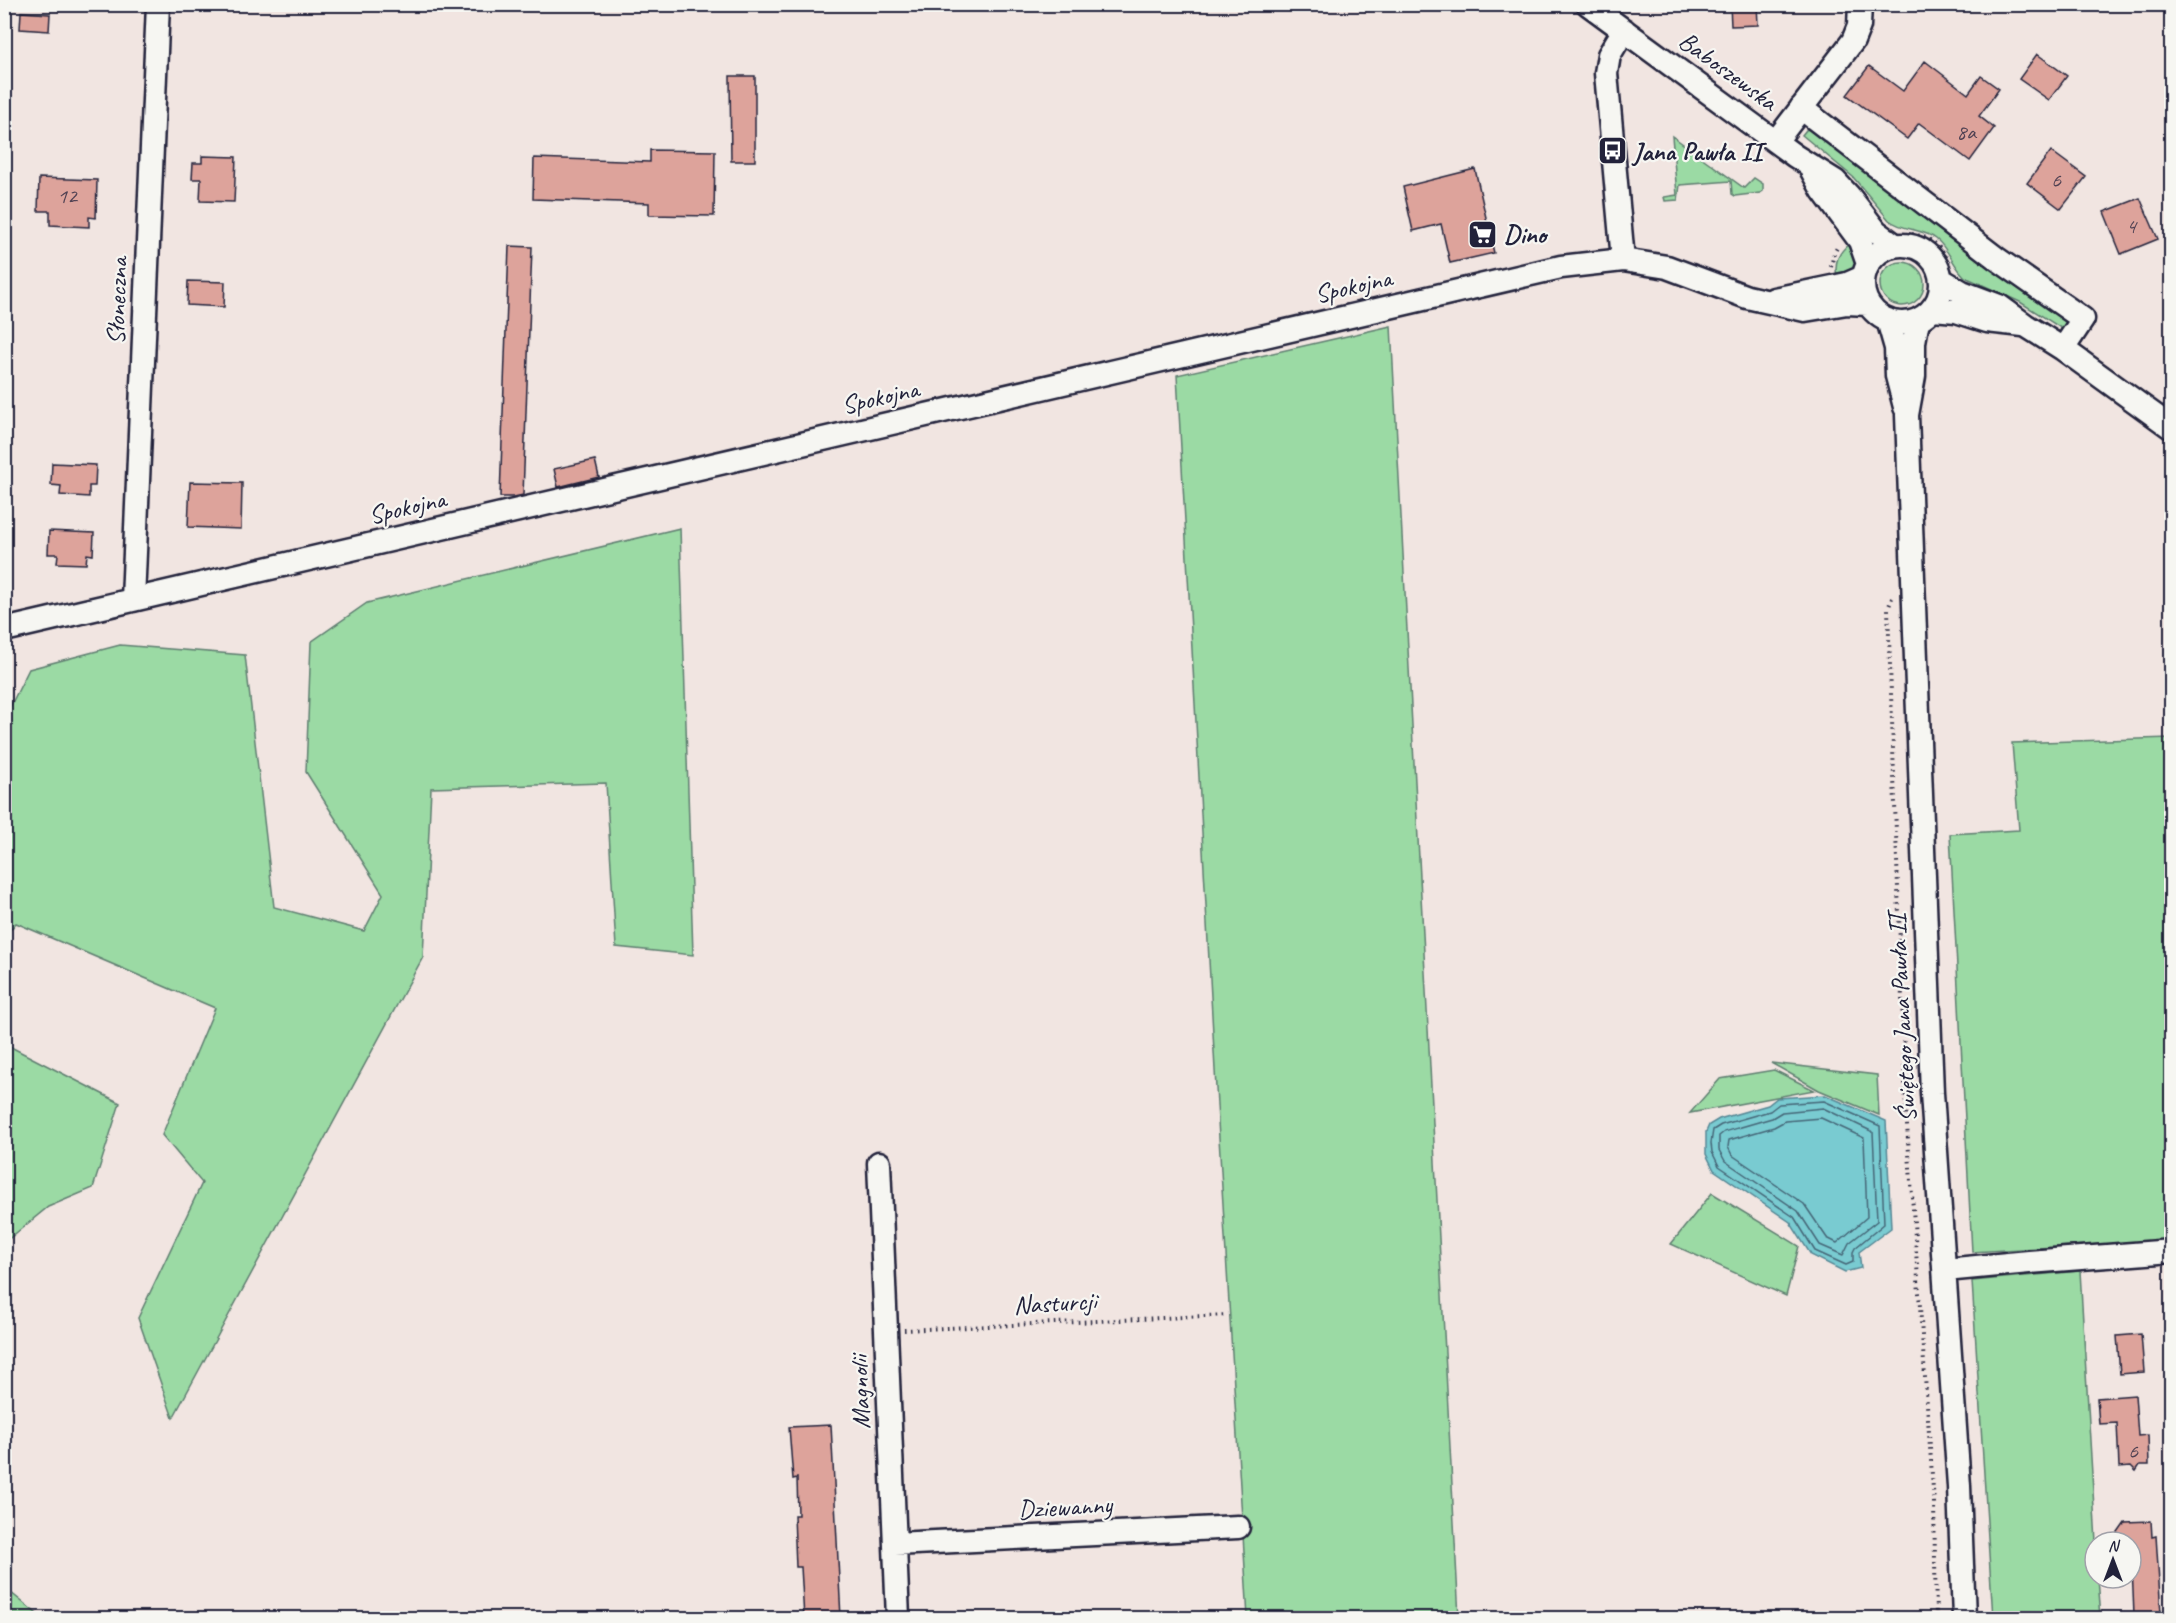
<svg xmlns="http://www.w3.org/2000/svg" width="2176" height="1623" viewBox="0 0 2176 1623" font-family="Caveat,sans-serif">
	<rect width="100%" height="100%" fill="#f1e5e1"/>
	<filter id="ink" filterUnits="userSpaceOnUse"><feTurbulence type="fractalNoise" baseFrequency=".0167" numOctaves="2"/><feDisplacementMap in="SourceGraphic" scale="12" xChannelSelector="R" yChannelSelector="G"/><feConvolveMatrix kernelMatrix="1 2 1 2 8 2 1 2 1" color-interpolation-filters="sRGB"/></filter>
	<g filter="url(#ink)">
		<path fill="#9bdaa4" stroke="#5e7e70" stroke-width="1.5" d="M1809,129L2069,319L2067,332L2020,302L1965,277C1953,266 1949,249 1936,239C1922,228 1903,231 1889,220L1853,177L1802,135L1806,130Z
			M1672,136L1744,188L1754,178L1763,184V191L1760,193L1735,196L1732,194L1731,181L1680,185L1678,200L1665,201L1664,197L1677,195Z
			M1850,243C1858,264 1861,269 1837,277C1834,262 1838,253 1850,243Z
			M1880 284a22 22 0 1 1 44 0a22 22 0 1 1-44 0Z
			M1391,326L1459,1618H1248L1216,1088L1177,375Z
			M680,528L693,955L616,947L606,783L431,788L423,957L173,1418L138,1318L202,1183L162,1135L215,1008L16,923L5,936V717L29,669L120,645L245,655L274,907L364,931L383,894L306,772L311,642L367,603Z
			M2171,738V1240L1972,1252L1950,834L2019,830L2012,743Z
			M5,1044L120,1103L93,1188L48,1207L5,1242Z
			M1771,1063L1877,1075L1879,1115L1819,1090Z
			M1774,1070L1814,1090L1690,1113L1720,1079Z
			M1712,1193L1799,1246L1786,1296L1671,1244Z
			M2080,1271L2096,1542L2095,1578H2098L2101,1618H1993L1972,1281Z
			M4,1588H5L42,1618H5Z"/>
		<path fill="#79cbd1" stroke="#568795" stroke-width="1.5" d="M1825,1095L1886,1121L1891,1228L1859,1252L1861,1268L1845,1272L1811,1255L1790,1222L1714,1170L1706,1154V1132L1709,1125L1719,1119L1768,1105L1777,1098Z"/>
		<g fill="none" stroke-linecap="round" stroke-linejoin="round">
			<path stroke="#456677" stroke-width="1.5" d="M1824,1101L1880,1126L1884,1224L1855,1248L1853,1252V1262L1846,1265L1815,1251L1794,1217L1719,1166L1712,1152L1711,1143L1713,1130L1721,1125L1770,1111L1779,1104Z
				M1823,1108L1873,1132L1877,1221L1849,1243L1843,1255L1820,1245L1798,1211L1725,1161L1719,1150V1136L1724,1132L1772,1118L1782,1112Z
				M1821,1118L1864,1138L1867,1217L1837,1243L1827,1238L1804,1204L1732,1155L1728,1147L1729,1140L1774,1127L1785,1121Z"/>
		</g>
		<path fill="#dda39b" stroke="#22223b" stroke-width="1.5" d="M1730,4H1757L1758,25L1731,26Z
			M21,12L50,14L49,31L20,29Z
			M2037,54L2067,76L2049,100L2019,79Z
			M1925,61L1968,94L1981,76L1999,89L1979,116L1994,128L1970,161L1919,123L1907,139L1847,95L1869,66L1903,91Z
			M730,76H755V161H731Z
			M650,150L715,151L714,216L649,215V203L533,199L534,158L650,162Z
			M2051,151L2086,177L2061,209L2027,183Z
			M202,156L236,157L234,202L200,201L201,179H192L193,163H202Z
			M1475,169L1494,253L1450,263L1441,224L1413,231L1403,187Z
			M39,178L97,180L96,218L89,217V227L50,225V211H38Z
			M2140,198L2158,239L2121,254L2104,212Z
			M509,246L532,247L523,495L514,497H500Z
			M188,281L225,282L224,307L187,305Z
			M595,460L599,477L558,487L554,469Z
			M52,463L96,465L95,486H89V497L60,495L61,486L51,485Z
			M190,482L242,483L241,529L188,527Z
			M49,531L94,533L93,555L87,554L86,564L57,563L58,554H48Z
			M2141,1334L2144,1372L2120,1374L2117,1336Z
			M2135,1395L2138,1436L2148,1435L2149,1465H2140L2136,1471L2131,1466L2119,1467L2117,1423L2099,1424L2097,1398Z
			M831,1425L841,1618H804L801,1567H796L794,1515H798L797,1478L793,1479L789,1427Z
			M2151,1521L2152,1537L2156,1536L2161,1614L2134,1615L2131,1542H2118V1532L2125,1522Z"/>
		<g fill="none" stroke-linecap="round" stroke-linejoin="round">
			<defs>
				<path id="minor" d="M1588,4L1795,156L1835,181L1849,196L1876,231L1895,245
					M1801,108L1996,258L2083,319L2063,349
					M1776,141L1853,41L1859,26L1860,4
					M1810,167L1823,191L1860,241L1868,264
					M1863 284a39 39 0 1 1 78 0a39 39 0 1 1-78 0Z
					M1623,260L1606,73L1609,55L1624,30
					M1942,280L1962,292L1999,306L2025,325L2063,349L2172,428
					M1774,299L1847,284L1863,277
					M1933,309L1956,311L1987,321L2023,325
					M1888,320L1896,348L1897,376L1905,407
					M1918,320L1914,342V376L1907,415L1932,1093L1959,1486L1964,1618
					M133,600L158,4
					M4,630L1561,267L1623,260L1667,267L1747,297L1805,310L1847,303L1868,304
					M879,1163L898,1618
					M1945,1270L2029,1262L2172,1251
					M895,1544L1238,1527"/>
			</defs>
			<use href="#minor" stroke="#22223b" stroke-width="27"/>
			<path stroke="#22223b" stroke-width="4" stroke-dasharray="1.5 4.5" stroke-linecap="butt" d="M1912,234C1931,237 1941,246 1949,263
				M1831,267L1834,253L1838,246
				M1892,598L1888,609L1906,1111L1934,1503L1936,1618
				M904,1330L1227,1315"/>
			<use href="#minor" stroke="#f6f6f2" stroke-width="22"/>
		</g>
	</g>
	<defs>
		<symbol id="bus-square" viewBox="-11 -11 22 22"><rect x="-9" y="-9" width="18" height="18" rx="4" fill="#22223b" stroke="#f6f6f2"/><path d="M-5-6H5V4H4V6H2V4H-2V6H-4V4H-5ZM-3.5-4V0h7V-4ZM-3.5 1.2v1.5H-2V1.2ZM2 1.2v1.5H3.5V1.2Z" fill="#fff"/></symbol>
		<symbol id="supermarket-square" viewBox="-11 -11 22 22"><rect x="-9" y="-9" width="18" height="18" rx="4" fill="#22223b" stroke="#f6f6f2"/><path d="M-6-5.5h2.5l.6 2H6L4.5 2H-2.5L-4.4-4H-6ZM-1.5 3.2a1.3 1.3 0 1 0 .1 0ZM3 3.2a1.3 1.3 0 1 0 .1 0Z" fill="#fff"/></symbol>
	</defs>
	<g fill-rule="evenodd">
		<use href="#bus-square" x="1596" y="134" width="33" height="33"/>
		<use href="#supermarket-square" x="1466" y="218" width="33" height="33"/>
	</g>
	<g text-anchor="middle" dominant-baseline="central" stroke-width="4.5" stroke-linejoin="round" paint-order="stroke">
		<g font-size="22" fill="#514253">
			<text x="1966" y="132">8a</text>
			<text x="2056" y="180">6</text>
			<text x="67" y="196">12</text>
			<text x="2131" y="226">4</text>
			<text x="2133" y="1451">6</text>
		</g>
		<g font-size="26" fill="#22223b" stroke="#f6f6f2">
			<text transform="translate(1728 71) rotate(36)">Baboszewska</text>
			<text transform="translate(1353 286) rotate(-13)">Spokojna</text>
			<text transform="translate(117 301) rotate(-88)">Słoneczna</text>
			<text transform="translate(880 397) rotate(-13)">Spokojna</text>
			<text transform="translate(407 507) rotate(-13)">Spokojna</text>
			<text transform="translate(1902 1018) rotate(-93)">Świętego Jana Pawła II</text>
			<text transform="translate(1055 1303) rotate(-3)">Nasturcji</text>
			<text transform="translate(860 1392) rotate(-92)">Magnolii</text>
			<text transform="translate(1065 1507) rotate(-3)">Dziewanny</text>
		</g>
		<g font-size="26" font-weight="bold" fill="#22223b" stroke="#f6f6f2" text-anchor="start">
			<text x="1633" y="151">Jana Pawła II</text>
			<text x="1504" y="234">Dino</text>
		</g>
	</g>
	<rect width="2176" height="1623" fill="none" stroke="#f6f6f2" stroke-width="24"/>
	<rect x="12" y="12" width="2152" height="1599" fill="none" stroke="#22223b" stroke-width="2" filter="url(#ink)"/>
	<g transform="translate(2113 1560)"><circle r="28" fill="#f6f6f2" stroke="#a1a1a9" stroke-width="1.5"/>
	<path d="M0-4.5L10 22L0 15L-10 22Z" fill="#22223b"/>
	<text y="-9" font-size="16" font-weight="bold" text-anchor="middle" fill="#22223b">N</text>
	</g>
</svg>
